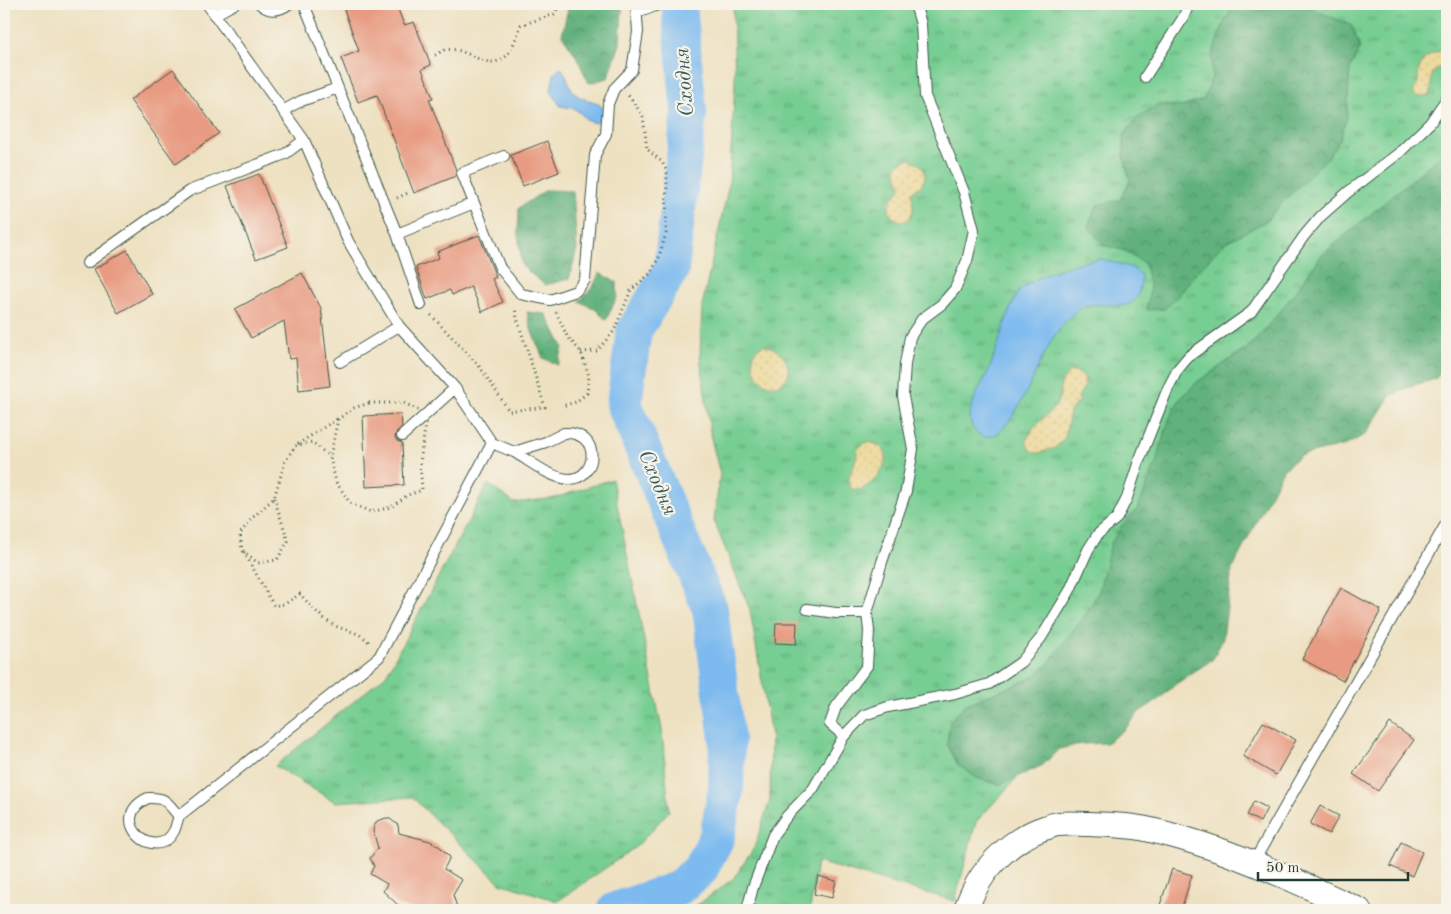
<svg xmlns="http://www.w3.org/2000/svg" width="1451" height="914" viewBox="0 0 1451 914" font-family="'Old Standard TT',serif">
	<defs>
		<pattern id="grass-tufts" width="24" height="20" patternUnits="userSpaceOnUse" patternTransform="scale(1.25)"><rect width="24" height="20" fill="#77ce93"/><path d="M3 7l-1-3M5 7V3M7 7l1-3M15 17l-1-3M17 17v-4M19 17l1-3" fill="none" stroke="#61a879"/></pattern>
		<pattern id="forest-crowns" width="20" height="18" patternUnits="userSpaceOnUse" patternTransform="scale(1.25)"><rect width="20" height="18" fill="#61b17d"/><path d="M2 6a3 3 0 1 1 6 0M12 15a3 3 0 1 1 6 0" fill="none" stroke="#4f9167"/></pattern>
		<pattern id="sand-dots" width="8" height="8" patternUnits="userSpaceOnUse" patternTransform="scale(1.25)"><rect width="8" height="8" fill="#eeda9e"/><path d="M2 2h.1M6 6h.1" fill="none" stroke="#ccbc89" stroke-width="1.8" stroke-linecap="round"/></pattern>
	</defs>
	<rect width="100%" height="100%" fill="#f7f3e8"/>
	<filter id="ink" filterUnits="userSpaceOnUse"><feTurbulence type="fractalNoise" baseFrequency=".02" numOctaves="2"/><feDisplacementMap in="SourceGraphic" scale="10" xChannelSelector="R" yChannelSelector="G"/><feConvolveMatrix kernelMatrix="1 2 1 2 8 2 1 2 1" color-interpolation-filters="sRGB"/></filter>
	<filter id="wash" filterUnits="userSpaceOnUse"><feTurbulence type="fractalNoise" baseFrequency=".0096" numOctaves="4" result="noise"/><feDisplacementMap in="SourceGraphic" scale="20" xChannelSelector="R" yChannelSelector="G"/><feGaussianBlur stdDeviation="1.12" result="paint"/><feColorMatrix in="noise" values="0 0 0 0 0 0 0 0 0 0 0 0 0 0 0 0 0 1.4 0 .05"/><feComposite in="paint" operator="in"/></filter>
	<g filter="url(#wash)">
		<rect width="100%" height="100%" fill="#eee1c1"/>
		<path fill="url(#grass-tufts)" stroke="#4b8664" d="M733,4H1447V186L1247,529L976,822L955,901L817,862L810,910H687L699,904L734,878L754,848L770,800L771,736L750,610L714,521L720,474L711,438L700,356L702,306L729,184L735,84Z
			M612,479L662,730L669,811L637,846L558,901L500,883L412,797L335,802L275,766L386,675L488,484L514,503L555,498Z"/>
		<path fill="url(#forest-crowns)" stroke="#407758" d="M569,4H619L622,8L620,44L608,78L589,83L575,54L562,35Z
			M1240,4H1304L1311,8L1352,26L1360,48L1350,68L1347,117L1340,139L1328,157L1280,205L1266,221L1224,243L1194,275L1181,293L1164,309L1147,310L1150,287L1145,264L1126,251L1103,245L1088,226L1097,205L1120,200L1130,180L1124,158V135L1138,117L1158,104L1181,107L1203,100L1212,78V56L1219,34L1230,12Z
			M1447,150V367L1435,379L1411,386L1390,396L1366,434L1346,445L1299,456L1283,470L1232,569L1223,638L1213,659L1176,684L1159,699L1139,712L1125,729L1106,743L1081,744L1059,749L1043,765L999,785L977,778L958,765L947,744L950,721L966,704L1030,679L1047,665L1088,611L1099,591L1111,543L1123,524L1138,508L1156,463L1169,419L1180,399L1197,382L1250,346L1280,312L1322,255Z
			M546,190L573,191L577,249L569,279L545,285L522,266L518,234L519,208Z
			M599,273L617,282V297L606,320L595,309L579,301L593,287Z
			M527,312L546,314L563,347L558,365L543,358L532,332Z"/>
		<path fill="url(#sand-dots)" stroke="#868c69" d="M1441,51L1447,54V63C1439,68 1431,70 1431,81C1431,87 1432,89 1430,94C1424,97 1410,100 1415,88C1417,82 1416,88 1418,82C1419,78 1418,74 1419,70C1421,59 1431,53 1441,51Z
			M908,159C920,161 931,172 921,185C919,188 915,190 912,192L913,210L909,220L900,221L892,217C883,202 896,198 901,187C899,174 888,166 908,159Z
			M765,345C781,348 798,371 782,382C760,398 739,351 765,345Z
			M1075,371L1084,377L1085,385L1079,395V400L1070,411L1065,437L1055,448L1039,453L1033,452L1029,448L1026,441L1034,427L1056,406L1060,396L1061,383L1069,372Z
			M868,442C908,449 870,491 857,490C854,490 852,488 850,487L849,477L855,462L858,449L863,444Z"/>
		<path fill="#7cbaef" stroke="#4e7c92" d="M561,68C570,77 567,88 578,96C584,100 591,100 597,103C600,104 603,109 606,112L605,121C584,127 587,115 573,108C569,107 564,107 560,106L551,90L554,74Z
			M1102,259L1133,268L1141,275C1141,319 1116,301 1087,305C1076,307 1061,326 1055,335C1048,346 1043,357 1037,369C1030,384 1002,454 977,433C969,427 969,414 972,405C976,392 985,380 990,367C1000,342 1006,313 1020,289C1042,274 1076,261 1102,259Z"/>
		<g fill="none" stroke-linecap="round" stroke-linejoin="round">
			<path stroke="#7cbaef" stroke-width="36" d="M615,910L677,889L700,870L717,837L726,790L727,739L710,609L624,404L634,331L671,270L689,113L679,4"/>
		</g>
		<g id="blocks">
			<path fill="#e89b82" d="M342,4H396L404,25L414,22L431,65L422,69L433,98L429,99L456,170V176L414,193L377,95L358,102L341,58L359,51Z
				M173,69L219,133L176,164L130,100Z
				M547,141L559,172L523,186L511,155Z
				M259,174L288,247L256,259L227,186Z
				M479,235L496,277L492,279L503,302L482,312L471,287L452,295L450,290L427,299L416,267L439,258L437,252Z
				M127,250L152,294L118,313L94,269Z
				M302,273L321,308L330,386L299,390L296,358L289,359L284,321L251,338L235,309Z
				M401,414L402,427L397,431L395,437L397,441L402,443L404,485L366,487L363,416Z
				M1341,588L1381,610L1343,681L1302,659Z
				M776,623H797L796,644L775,643Z
				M1263,722L1296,740L1276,775L1243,756Z
				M1390,723L1414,740L1378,791L1353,774Z
				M1254,801L1267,808L1260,822L1247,815Z
				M1320,806L1339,816L1329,834L1310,824Z
				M386,818L390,819L398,825L399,833L430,841L440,847L450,857L444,869L462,880L453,895L458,910H421L408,908L398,905L383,891L387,884L370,874L374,866L370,858L378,848L373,831L374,826L377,821Z
				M1401,842L1422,852L1412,876L1390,866Z
				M1172,869L1192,875L1181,910L1160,905Z
				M818,876L836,881L832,898L814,894Z"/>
		</g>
	</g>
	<g filter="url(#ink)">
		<use href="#blocks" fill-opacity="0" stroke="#3e5649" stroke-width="1"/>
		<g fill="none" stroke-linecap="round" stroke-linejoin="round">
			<defs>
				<path id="service" d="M260,4C269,12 279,11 289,4
					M304,4L397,234L421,305
					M637,13L658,5
					M214,15L234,4
					M1145,77L1183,18L1189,4
					M284,110L301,101L338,88
					M474,203L462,173L504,156
					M397,234L474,203L500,268L521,294L550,300L576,291L585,280L595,155L606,134L608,104L614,89L632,70L638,32L636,4
					M87,263L189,191L285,154L304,140
					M340,362L399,326
					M564,433C602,431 598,479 569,479C550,478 530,461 514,452L546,442Z
					M402,436L455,388
					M492,443L514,452
					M807,609L836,613H867
					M844,736L830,724L836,707L867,666L869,631L867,613L882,562L906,491L913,449L903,396L905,364L910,337L922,319L942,304L955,289L967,261L974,230L964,192L925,96L921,24L915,4
					M148,798C168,797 167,804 179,816C177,821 176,827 174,831C155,866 105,818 148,798Z
					M179,816L379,657L492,443L455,388L399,326L348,241L304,140L207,4
					M1253,863L1447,522
					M747,910L753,887L773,835L787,816L813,789L844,736L864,715L888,707L955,694L989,684L1021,662L1041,638L1069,592L1088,550L1098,534L1117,518L1127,498L1139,461L1168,388L1178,369L1189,356L1251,312L1304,236L1321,216L1348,192L1399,153L1430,123L1447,98"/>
				<path id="tertiary" d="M966,910C978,872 1007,841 1044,828C1049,827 1054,824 1059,824C1069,823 1079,824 1089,824C1108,825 1128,825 1146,829C1220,845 1290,878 1359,910"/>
			</defs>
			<use href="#service" stroke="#3e5649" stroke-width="12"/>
			<use href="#tertiary" stroke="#3e5649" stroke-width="26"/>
			<path stroke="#3e5649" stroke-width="3" stroke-dasharray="1 4" stroke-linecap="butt" d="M435,55C438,54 442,50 446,50C467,45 485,73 505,57C511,53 518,33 521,25L555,14L559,4
				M397,198L408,193
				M556,312L567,336L581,352L589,376L587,393L576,402L562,406
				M431,315L480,367L509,411L545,407L517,318L515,308
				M581,352L597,351L614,331L631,290L651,273L659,257L666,233L667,172L662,162L647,149L643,116L628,95
				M369,403H404L427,414L420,463L422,490L408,495L391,507L371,512L350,503L336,482L330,457L338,419L354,408Z
				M298,444L337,419
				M274,498L288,541L277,560L258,563L242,550L240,534L251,519L274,498L285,462L295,446L312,442L330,457
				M244,552L274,606L285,604L300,594C310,605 319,616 332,624C345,632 360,630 370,644"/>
			<use href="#service" stroke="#fff" stroke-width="10"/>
			<use href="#tertiary" stroke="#fff" stroke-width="24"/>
		</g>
	</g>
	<g text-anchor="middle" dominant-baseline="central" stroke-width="4.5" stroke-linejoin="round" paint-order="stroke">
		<g font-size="21" font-style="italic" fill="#365c63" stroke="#f7f3e8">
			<text transform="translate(685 82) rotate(-94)">Сходня</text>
			<text transform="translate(657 483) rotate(67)">Сходня</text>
		</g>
	</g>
	<rect width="1451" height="914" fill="none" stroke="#f7f3e8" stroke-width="20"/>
	<path d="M1258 872v8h150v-8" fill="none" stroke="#1f3d34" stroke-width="2.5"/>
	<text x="1266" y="872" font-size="15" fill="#1f3d34" stroke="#f7f3e8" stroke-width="4" paint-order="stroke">50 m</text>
</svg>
